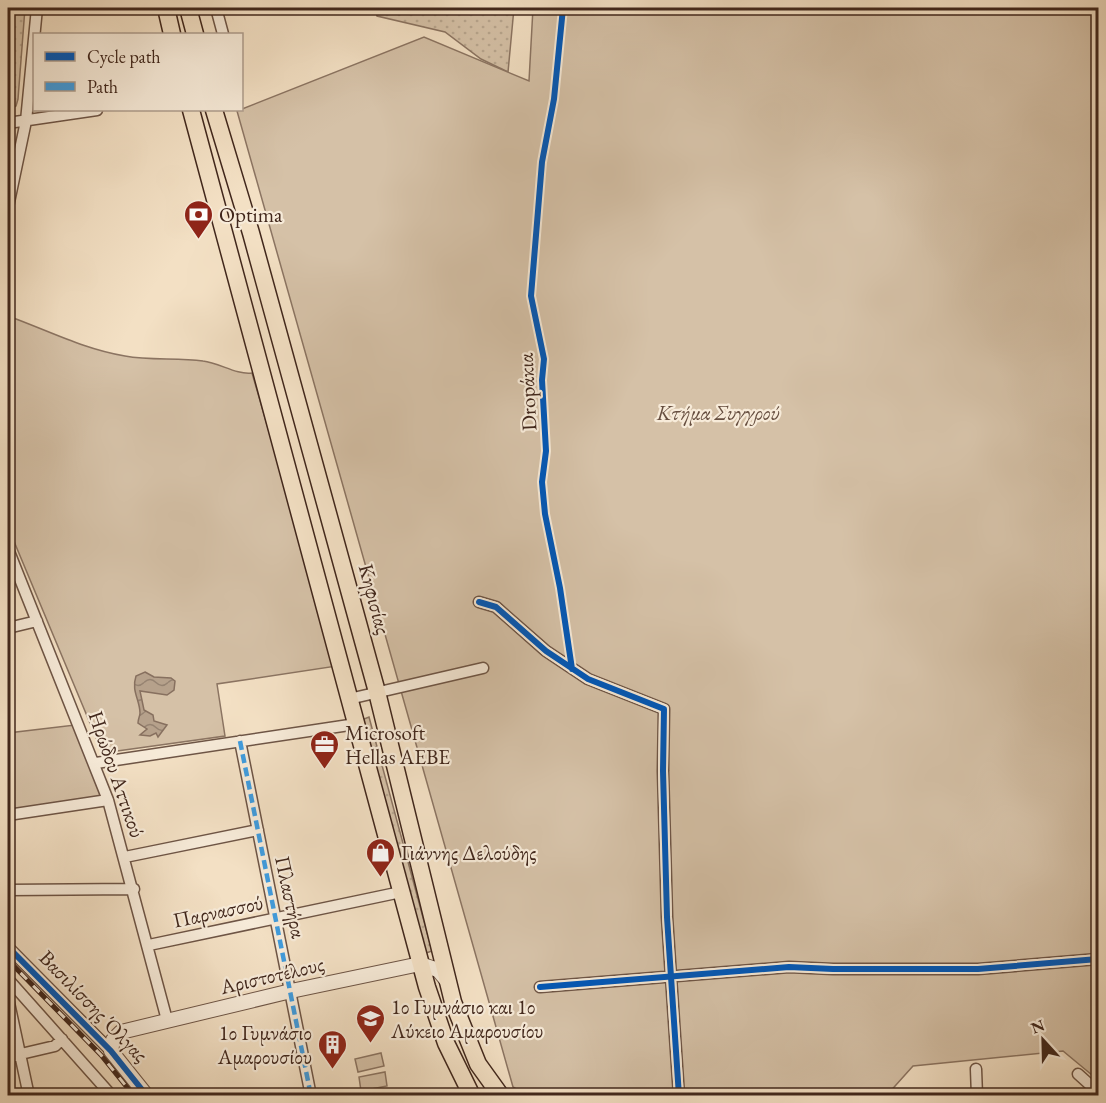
<svg xmlns="http://www.w3.org/2000/svg" width="1106" height="1103" viewBox="0 0 1106 1103" font-family="'EB Garamond',serif">
	<defs>
		<pattern id="grass-dots" width="8" height="8" patternUnits="userSpaceOnUse" patternTransform="scale(1.5)"><rect width="8" height="8" fill="#d5c1a7"/><path d="M2 2h.1M6 6h.1" fill="none" stroke="#b8a68f" stroke-width="1.8" stroke-linecap="round"/></pattern>
		<pattern id="water-waves" width="16" height="10" patternUnits="userSpaceOnUse" patternTransform="scale(1.5)"><rect width="16" height="10" fill="#b6a18b"/><path d="M0 5q4-4 8 0t8 0" fill="none" stroke="#968371"/></pattern>
	</defs>
	<rect width="100%" height="100%" fill="#f3e0c4"/>
	<filter id="stains"><feTurbulence type="fractalNoise" baseFrequency=".00333" numOctaves="4"/><feColorMatrix values="0 0 0 0 .2 0 0 0 0 .09 0 0 0 0 .02 0 0 0 .5 -.17"/></filter>
	<radialGradient id="worn" r=".72"><stop offset=".6" stop-color="#630" stop-opacity="0"/><stop offset="1" stop-color="#630" stop-opacity=".3"/></radialGradient>
	<path fill="url(#grass-dots)" stroke="#8b7462" stroke-width="1.5" d="M8,8H25L18,99L16,106L8,110Z
		M375,8H514L508,72L481,59L445,32L377,16Z
		M369,717L432,951L426,953L363,723L364,719Z"/>
	<path fill="#d5c1a7" stroke="#8b7462" stroke-width="1.5" d="M533,8H1098V1080L1063,1051L913,1066L887,1095L528,1096L513,1087L237,111L424,37L529,81Z
		M8,316C47,330 83,349 125,356C151,361 178,357 203,361C220,363 236,375 252,373L337,666L217,684L225,736L110,752L100,747L8,527Z
		M75,725L104,798L8,814V733Z
		M381,1053L384,1066L358,1072L355,1059Z
		M385,1072L387,1086L361,1091L359,1077Z"/>
	<path fill="url(#water-waves)" stroke="#87705f" stroke-width="1.5" d="M145,672L154,677L171,678L175,681L174,690L167,695L140,691L144,710L153,715L154,721L167,725L158,737L156,733L150,736L140,735L147,729L138,723C138,719 140,716 140,713C140,700 131,691 136,676Z"/>
	<g fill="none" stroke-linecap="round" stroke-linejoin="round">
		<defs>
			<path id="minor" d="M216,8L223,34
				M8,123L97,110
				M8,207L26,121L37,8
				M8,549L108,800L167,1020
				M479,602L496,607L546,651L588,679L664,709L663,771L667,917L679,1096
				M8,628L37,621
				M349,699L483,668
				M240,741L311,1096
				M96,763L356,724
				M8,815L108,800
				M125,857L258,830
				M8,890L134,889
				M149,945L401,892
				M8,947L111,1051
				M8,979L112,1096
				M540,987L789,967L833,969H978L1098,959
				M8,998L29,1096
				M8,1057L55,1046L62,1039
				M976,1069L977,1096
				M1078,1074L1098,1092"/>
			<path id="tertiary" d="M147,1096L111,1051L113,1040L121,1032L291,991L420,964L438,970L448,982"/>
			<path id="primary" d="M166,8L172,34
				M188,8L195,34
				M191,110L427,987L446,1043L472,1096
				M214,110L251,233L377,692L453,1002L478,1064L501,1096"/>
		</defs>
		<use href="#minor" stroke="#6e5546" stroke-width="13"/>
		<use href="#tertiary" stroke="#6e5546" stroke-width="16"/>
		<use href="#primary" stroke="#41271c" stroke-width="19"/>
		<use href="#minor" stroke="#f7ebd9" stroke-width="10"/>
		<use href="#tertiary" stroke="#f7ebd9" stroke-width="14"/>
		<use href="#primary" stroke="#f3e0c4" stroke-width="16"/>
		<defs>
			<path id="rail" d="M8,960L101,1055L134,1096"/>
		</defs>
		<use href="#rail" stroke="#41271c" stroke-width="5"/>
		<use href="#rail" stroke="#f7ebd9" stroke-width="3" stroke-dasharray="9" stroke-linecap="butt"/>
		<path stroke="#3f9cdf" stroke-width="4.5" stroke-dasharray="9 4.5" stroke-linecap="butt" d="M240,741L311,1096"/>
		<defs>
			<path id="cycleway" d="M563,8L554,99L542,162L531,296L544,359L542,380L546,451L542,482L545,514L560,588L572,669
				M479,602L496,607L546,651L588,679L664,709L663,771L667,917L679,1096
				M8,947L111,1051L147,1096
				M540,987L789,967L833,969H978L1098,959"/>
		</defs>
		<use href="#cycleway" stroke="#f7ebd9" stroke-width="10"/>
		<use href="#cycleway" stroke="#0057b8" stroke-width="6"/>
	</g>
	<defs>
		<symbol id="bank-pin" viewBox="-11 -11 22 30"><path d="M0 17L-7.5 6A9.5 9.5 0 1 1 7.5 6Z" fill="#8f2418" stroke="#f7ebd9"/><path d="M-6-4H6V4H-6ZM0-2.3a2.3 2.3 0 1 0 0 4.6a2.3 2.3 0 1 0 0-4.6Z" fill="#fff"/></symbol>
		<symbol id="office-pin" viewBox="-11 -11 22 30"><path d="M0 17L-7.5 6A9.5 9.5 0 1 1 7.5 6Z" fill="#8f2418" stroke="#f7ebd9"/><path d="M-6-3h4V-5.5h4V-3h4V5H-6ZM-1-4.5V-3h2v-1.5ZM-6 0V1H6V0Z" fill="#fff"/></symbol>
		<symbol id="shop-pin" viewBox="-11 -11 22 30"><path d="M0 17L-7.5 6A9.5 9.5 0 1 1 7.5 6Z" fill="#8f2418" stroke="#f7ebd9"/><path d="M-5-2.5h2.3a2.7 3.5 0 0 1 5.4 0H5L5.5 6h-11ZM-1.5-2.5h3a1.5 2.3 0 0 0-3 0Z" fill="#fff"/></symbol>
		<symbol id="school-pin" viewBox="-11 -11 22 30"><path d="M0 17L-7.5 6A9.5 9.5 0 1 1 7.5 6Z" fill="#8f2418" stroke="#f7ebd9"/><path d="M0-5L7-2L0 1L-7-2ZM-4 1L0 2.5L4 1V4Q0 6-4 4Z" fill="#fff"/></symbol>
		<symbol id="building-pin" viewBox="-11 -11 22 30"><path d="M0 17L-7.5 6A9.5 9.5 0 1 1 7.5 6Z" fill="#8f2418" stroke="#f7ebd9"/><path d="M-4-6H4V6H1V3H-1V6H-4ZM-2.5-4.3h1.7v1.8h-1.7ZM.8-4.3h1.7v1.8H.8ZM-2.5-1h1.7V.8h-1.7ZM.8-1h1.7V.8H.8Z" fill="#fff"/></symbol>
	</defs>
	<g fill-rule="evenodd">
		<use href="#bank-pin" x="182" y="198" width="33" height="45"/>
		<use href="#office-pin" x="308" y="728" width="33" height="45"/>
		<use href="#shop-pin" x="364" y="836" width="33" height="45"/>
		<use href="#school-pin" x="354" y="1002" width="33" height="45"/>
		<use href="#building-pin" x="316" y="1028" width="33" height="45"/>
	</g>
	<g text-anchor="middle" dominant-baseline="central" stroke-width="4.5" stroke-linejoin="round" paint-order="stroke">
		<g font-size="21" fill="#41271c" stroke="#f7ebd9" text-anchor="start">
			<text x="219" y="214">Optima</text>
			<text x="345" y="732">Microsoft<tspan x="345" dy="24">Hellas AEBE</tspan></text>
			<text x="401" y="852">Γιάννης Δελούδης</text>
			<text x="391" y="1006">1ο Γυμνάσιο και 1ο<tspan x="391" dy="24">Λύκειο Αμαρουσίου</tspan></text>
			<text x="312" y="1032" text-anchor="end">1ο Γυμνάσιο<tspan x="312" dy="24">Αμαρουσίου</tspan></text>
		</g>
		<g font-size="21" fill="#41271c" stroke="#f7ebd9">
			<text transform="translate(527 392) rotate(-93)">Dropάκια</text>
			<text transform="translate(375 599) rotate(75)">Κηφισίας</text>
			<text transform="translate(117 774) rotate(71)">Ηρώδου Αττικού</text>
			<text transform="translate(291 897) rotate(78)">Πλαστήρα</text>
			<text transform="translate(218 911) rotate(-12)">Παρνασσού</text>
			<text transform="translate(272 975) rotate(-13)">Αριστοτέλους</text>
			<text transform="translate(94 1006) rotate(46)">Βασιλίσσης Όλγας</text>
		</g>
		<g font-size="21" font-style="italic" fill="#664e3f" stroke="#f7ebd9">
			<text x="718" y="412">Κτήμα Συγγρού</text>
		</g>
	</g>
	<rect width="1106" height="1103" fill="none" stroke="#f3e0c4" stroke-width="30"/>
	<rect x="9" y="9" width="1088" height="1085" fill="none" stroke="#41271c" stroke-width="3"/>
	<rect x="15" y="15" width="1076" height="1073" fill="none" stroke="#41271c" stroke-width="1.5"/>
	<rect x="33" y="33" width="210" height="78" fill="#f7ebd9" stroke="#ae9d8d" stroke-width="1.5"/>
	<rect x="45" y="52" width="30" height="9" fill="#0057b8" stroke="#ae9d8d" stroke-width="1.5"/>
	<text x="87" y="63" font-size="18" fill="#41271c">Cycle path</text>
	<rect x="45" y="82" width="30" height="9" fill="#3f9cdf" stroke="#ae9d8d" stroke-width="1.5"/>
	<text x="87" y="93" font-size="18" fill="#41271c">Path</text>
	<g transform="translate(1043 1040) rotate(338)" stroke="#f7ebd9" stroke-width="4.5" paint-order="stroke">
	<path d="M0-4.5L10 22L0 15L-10 22Z" fill="#41271c"/>
	<text y="-9" font-size="16" font-weight="bold" text-anchor="middle" fill="#41271c">N</text>
	</g>
	<rect width="100%" height="100%" filter="url(#stains)"/>
	<rect width="100%" height="100%" fill="url(#worn)"/>
</svg>
